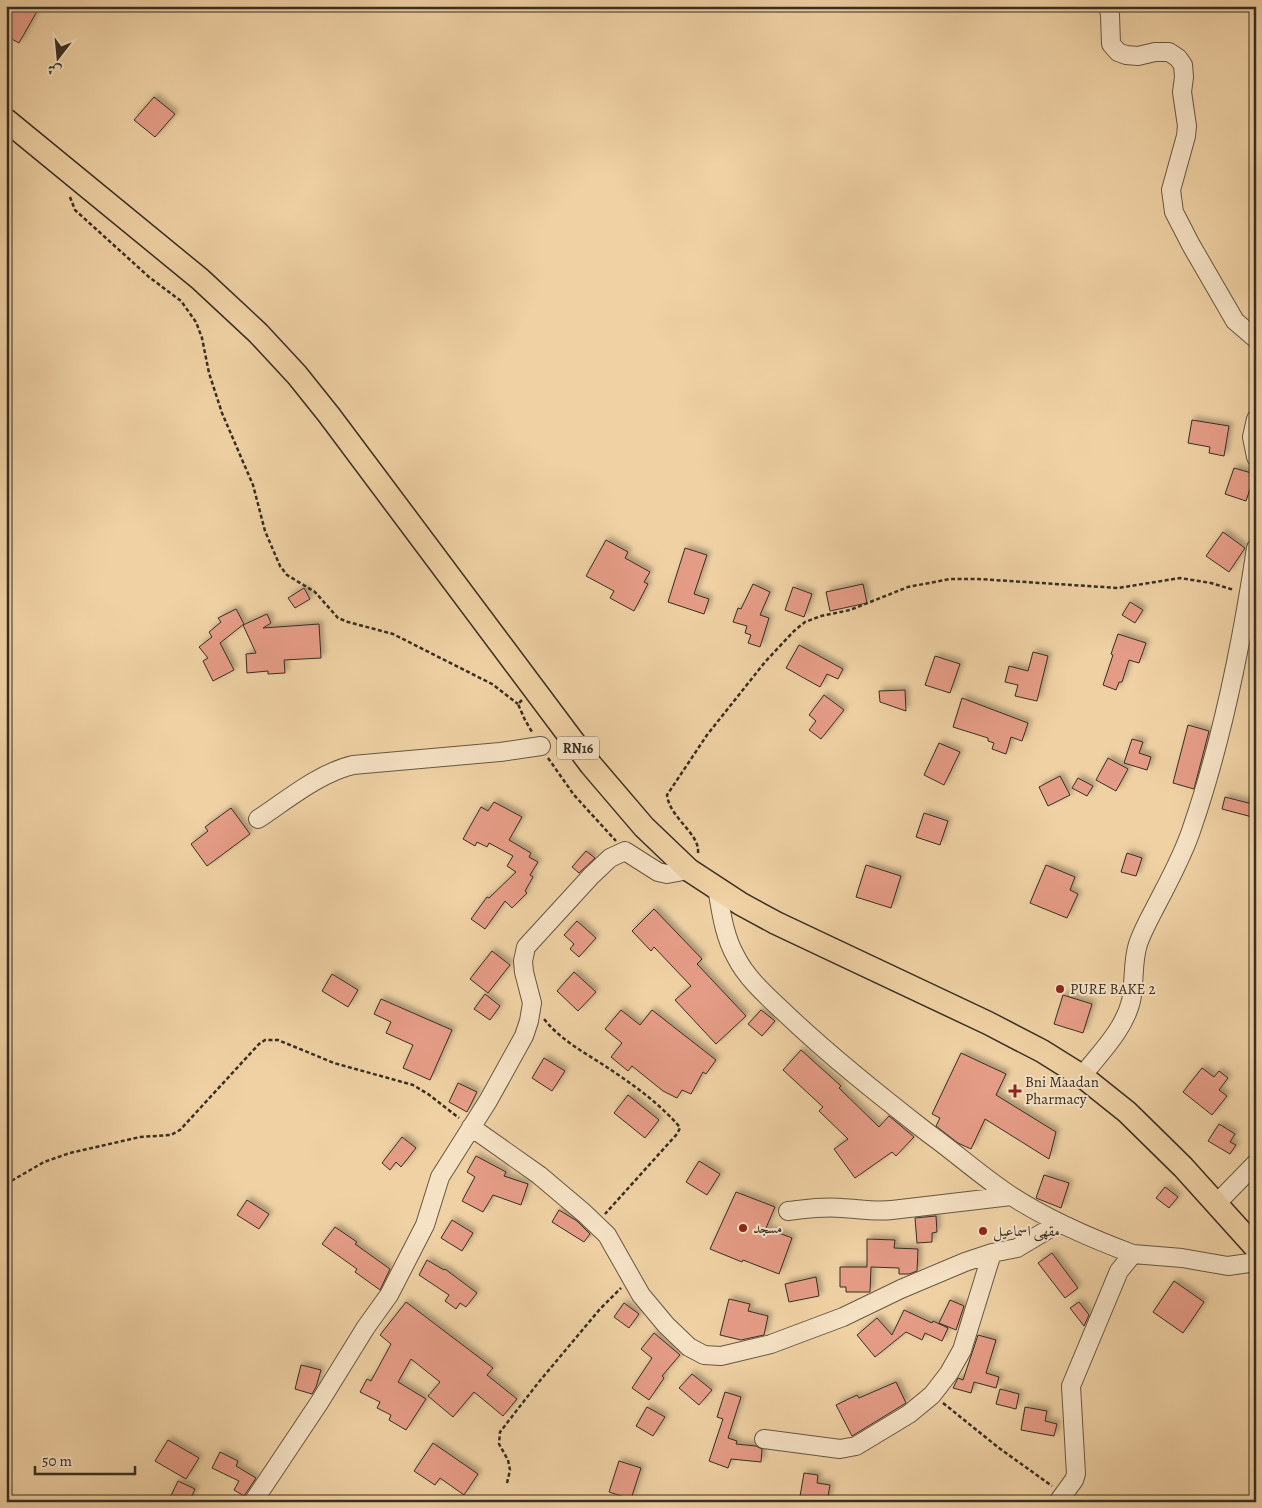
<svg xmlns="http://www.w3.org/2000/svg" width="1262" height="1508" viewBox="0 0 1262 1508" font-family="Alegreya,Amiri,serif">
	<defs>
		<filter id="shadow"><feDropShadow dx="3.5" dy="-3.5" stdDeviation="2.5" flood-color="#0004"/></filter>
	</defs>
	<rect width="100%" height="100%" fill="#efd1a4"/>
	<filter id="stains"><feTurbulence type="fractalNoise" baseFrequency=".004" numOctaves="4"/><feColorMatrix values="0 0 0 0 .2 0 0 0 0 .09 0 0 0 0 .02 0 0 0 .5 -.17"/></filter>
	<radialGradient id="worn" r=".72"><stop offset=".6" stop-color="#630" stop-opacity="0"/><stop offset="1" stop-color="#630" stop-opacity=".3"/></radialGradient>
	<path fill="#e59c86" stroke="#382e23" filter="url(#shadow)" d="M11,6H40L19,43L6,36V15Z
		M154,97L175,114L155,137L134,120Z
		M1192,420L1229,426L1224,456L1209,453L1210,447L1188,443Z
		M1234,468L1255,474L1246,501L1225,494Z
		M1223,532L1245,548L1229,572L1206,556Z
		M606,540L628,552L625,558L650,572L644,582L648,584L634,611L610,598L614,591L586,576Z
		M685,548L707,555L694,594L709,599L704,614L668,602Z
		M753,584L770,592L760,615L769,618L760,647L748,643L751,635L745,633L747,626L733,622L738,608L741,609Z
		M863,584L867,603L830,611L826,592Z
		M793,587L812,594L804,617L785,610Z
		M304,588L310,599L295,608L288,598Z
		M1130,602L1143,610L1135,623L1122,615Z
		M236,609L244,624L220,643L234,670L213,681L203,661L208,658L199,647L212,637L209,632L221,622L218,618Z
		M267,614L271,623L263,628L319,624L321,658L284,660L285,673L268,674V671L247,673L246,654L256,653L243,625Z
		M1118,634L1146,643L1139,663L1129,660L1122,682H1119L1116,690L1103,685L1113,655L1111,654Z
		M799,645L843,669L838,679L827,674L820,687L786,668Z
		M1033,652L1048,656L1037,701L1015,696L1018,685L1005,682L1009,666L1028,671Z
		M935,656L960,664L950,693L925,685Z
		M905,690L906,711L880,702L879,691Z
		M824,695L844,710L821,739L809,730L816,721L809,715Z
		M962,698L1028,723L1022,741L1011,737L1006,754L992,749L994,743L988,741V738L953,727Z
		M1188,725L1209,731L1194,789L1173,783Z
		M1132,739L1143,742L1139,753L1151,757L1147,770L1124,763Z
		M939,743L960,752L944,785L924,775Z
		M1108,758L1128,769L1116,791L1096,780Z
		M1060,776L1070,795L1048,806L1039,787Z
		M1078,778L1093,786L1087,796L1072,788Z
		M1225,797L1256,805V818L1222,809Z
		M494,802L522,817L509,840L531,853L529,857L538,862L530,875L533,877L525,891L527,893L512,908L505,901L485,929L471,919L487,897L489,898L516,872L507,866L513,856L489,843L487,847L477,842L475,846L463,839L481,807L488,811Z
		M231,808L250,834L207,866L191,844L208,831L205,827Z
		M924,813L948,821L940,845L916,837Z
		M586,851L595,858L579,873L572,867Z
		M1127,853L1142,858L1136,876L1121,872Z
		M866,865L901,876L891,908L856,897Z
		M1046,865L1075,877L1070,890L1078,894L1067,918L1030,903Z
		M654,909L702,959L697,964L746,1016L716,1044L675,1000L691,986L654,947L651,951L632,931Z
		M577,921L596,938L579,957L570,949L574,944L564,935Z
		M492,951L510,965L488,993L470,979Z
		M574,972L596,992L578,1011L557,991Z
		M332,974L358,990L348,1007L322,991Z
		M485,994L500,1006L490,1020L474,1009Z
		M1063,995L1092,1004L1083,1033L1054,1024Z
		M381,999L452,1030L430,1080L403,1068L413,1045L386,1033L391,1022L374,1014Z
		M621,1010L640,1025L652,1010L716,1060L706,1074L703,1072L691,1094L682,1090L677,1098L663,1091L632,1066L628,1071L611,1057L622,1043L605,1029Z
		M761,1010L775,1021L762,1036L748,1024Z
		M801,1050L841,1086L839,1088L879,1127L889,1116L914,1137L896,1156L892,1152L855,1178L834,1149L848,1139L819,1111L823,1107L783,1070Z
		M961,1053L1006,1074L996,1095L1056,1132L1049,1159L985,1119L971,1149L958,1143L936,1126L940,1118L932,1114Z
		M544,1058L565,1071L552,1091L532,1078Z
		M1202,1068L1214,1077L1219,1071L1228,1078L1219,1090L1227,1096L1212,1115L1183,1092Z
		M458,1083L477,1092L467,1112L449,1102Z
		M628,1095L659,1120L645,1138L614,1113Z
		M1219,1124L1235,1134L1230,1142L1236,1145L1230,1154L1208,1141Z
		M402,1137L416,1148L401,1167L396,1162L390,1170L382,1163Z
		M476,1156L506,1172L504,1176L528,1184L521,1205L493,1195L483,1212L462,1201L475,1177L467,1172Z
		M699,1161L720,1174L707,1195L686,1182Z
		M1044,1175L1069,1183L1061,1208L1036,1198Z
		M1165,1187L1178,1197L1169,1208L1156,1198Z
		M736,1192L775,1207L766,1228L792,1238L779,1274L743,1260L742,1262L710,1249Z
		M247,1200L269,1214L259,1229L237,1215Z
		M559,1210L577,1221L590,1234L584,1242L552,1222Z
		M936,1216L937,1232L932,1233V1242L917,1243L915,1218Z
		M452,1220L473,1233L462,1251L441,1238Z
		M335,1227L357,1242L355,1244L390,1269L380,1290L355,1272L357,1269L322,1244Z
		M867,1239L895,1240L894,1248L918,1249L917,1271L909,1274H899V1268L871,1267L870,1292H846V1287H840V1267H867Z
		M1052,1253L1078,1288L1065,1298L1038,1263Z
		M427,1260L444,1270L445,1269L477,1293L466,1307L460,1303L456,1309L445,1301L449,1295L419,1275Z
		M816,1277L819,1296L789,1302L785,1284Z
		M1174,1281L1204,1302L1183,1333L1153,1312Z
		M729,1299L750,1304L748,1311L768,1316L764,1335L741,1340L720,1335Z
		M950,1300L964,1306L956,1330L939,1323Z
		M406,1302L493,1368L487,1375L517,1399L503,1416L474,1392L453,1417L428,1396L440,1382L411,1359L398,1382L426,1399L406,1430L389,1420L391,1415L377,1408L380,1402L360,1392L367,1379L371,1381L391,1344L380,1335Z
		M1079,1302L1089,1315L1084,1326L1070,1308Z
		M624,1303L639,1314L629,1328L614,1317Z
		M904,1310L932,1323L933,1321L948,1328L942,1341L925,1333L922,1340L906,1332L875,1357L857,1335L877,1318L892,1335Z
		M654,1333L680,1355L662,1376L664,1378L649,1400L632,1388L652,1358L641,1349Z
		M978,1335L996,1340L986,1373L999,1377L996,1388L974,1382L971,1393L953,1388L958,1378L963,1380Z
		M301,1365L321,1370L316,1387L312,1394L295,1389Z
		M692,1374L712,1390L699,1405L679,1388Z
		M896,1382L906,1403L852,1436L836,1405L857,1395L859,1398Z
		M1000,1389L1019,1394L1016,1409L996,1404Z
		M725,1392L741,1397L728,1438L737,1441L736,1444L756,1446L762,1449L761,1462L731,1459L728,1468L709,1461L723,1419L717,1417Z
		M647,1407L665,1417L653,1436L636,1426Z
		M1025,1407L1047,1411L1045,1421L1057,1424L1054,1436L1021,1430Z
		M168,1440L199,1458L186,1479L155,1461Z
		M433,1443L478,1474L464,1495L440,1478L435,1485L414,1471Z
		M220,1452L238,1461L236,1466L256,1478L244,1496L234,1490L239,1481L212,1468Z
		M619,1461L641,1468L631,1499L609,1492Z
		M804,1473L818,1475L817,1483L830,1485L827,1502H799Z
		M178,1481L195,1489L189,1502H168Z"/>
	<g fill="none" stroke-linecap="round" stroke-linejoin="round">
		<defs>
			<path id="minor" d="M1108,6L1110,15L1111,44L1118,52L1126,55L1138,56L1155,52H1169L1178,58L1183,65L1184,77L1182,92L1187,126L1186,136L1171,190L1174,212L1191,245L1235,321L1256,339
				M1256,419L1252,437L1256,457
				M258,819C287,800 319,773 353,765L500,752L541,746
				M717,888C721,911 724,936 736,957C747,979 768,997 786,1014C831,1057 879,1095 928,1133C956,1153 981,1176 1010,1195C1048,1220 1090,1238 1133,1254
				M1082,1076C1100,1053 1124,1030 1131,1001C1135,982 1132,963 1138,944C1143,929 1152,914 1159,900C1171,877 1184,853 1192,828C1223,738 1242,642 1256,548
				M471,1127L539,1175L584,1213L607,1235L641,1295L666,1325L689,1347L704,1355L721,1356L771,1344L843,1317L901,1289L965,1262L992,1253L1017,1248L1059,1223
				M1217,1203L1256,1163
				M788,1211C806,1209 823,1206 842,1208C860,1209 874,1212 892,1210L1011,1196
				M764,1439L840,1449L856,1446L909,1414L932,1395L949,1373L962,1350L992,1253
				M253,1502L319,1403L366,1327L389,1295L425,1225L440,1177L488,1101L524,1036L529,1021L532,1003L524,972L523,961L526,947L591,876L610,858L625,851L658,872L667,874L689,870
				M1058,1502L1074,1480L1076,1474L1071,1386L1119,1271L1133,1254L1182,1258L1228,1266L1256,1262"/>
			<path id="major" d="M6,120L200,279L258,333L297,375L329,415L591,765L644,827L689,870L741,904L776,923L988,1023L1042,1051L1082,1076L1127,1112L1183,1167L1256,1248"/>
		</defs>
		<use href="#minor" stroke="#665743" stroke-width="20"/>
		<use href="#major" stroke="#382e23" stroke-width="25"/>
		<path stroke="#382e23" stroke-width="2.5" stroke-dasharray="4 2.5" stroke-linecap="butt" d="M70,197L75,210L149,277L181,301L196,322L202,338L209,373L222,413L253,485L265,531L280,566L287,575L315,592L338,618L348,622L393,634L492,684L518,704
			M522,700L518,704L525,720L532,732
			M548,758L574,795L616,841
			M698,853C700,833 670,819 667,795L707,735L765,662L794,631L805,622L821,616L850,610L908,587L950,579H978L1118,588L1180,578L1211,583L1234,590
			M544,1019C560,1039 580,1050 602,1064C628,1081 657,1101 678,1125L680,1128L677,1134L605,1214
			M6,1184L44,1162L70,1153L140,1137L171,1135L180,1130L259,1044L265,1040H278L334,1063L413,1085L428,1094L459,1118
			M943,1403L999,1448L1052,1486
			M507,1483L510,1470L508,1460L499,1444L500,1432L538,1383L600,1309L621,1288"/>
		<use href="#minor" stroke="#f5e1c4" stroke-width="18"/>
		<use href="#major" stroke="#efd1a4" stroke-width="22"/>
	</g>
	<g fill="#8f2418" stroke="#f5e1c4" stroke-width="2">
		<circle cx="1060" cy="989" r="5"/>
		<path d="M1012.5 1083.5h5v5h5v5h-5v5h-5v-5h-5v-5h5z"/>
		<circle cx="743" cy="1228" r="5"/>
		<circle cx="983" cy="1231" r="5"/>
	</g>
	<g text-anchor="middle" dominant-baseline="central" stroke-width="4" stroke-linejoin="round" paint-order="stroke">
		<rect fill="#f5e1c4" stroke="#716453" stroke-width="1" x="557" y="736.5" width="42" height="23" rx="4"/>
		<g font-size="14" font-weight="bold" fill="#382e23">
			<text x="578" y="748">RN16</text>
		</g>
		<g font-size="15" fill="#382e23" stroke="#f5e1c4" text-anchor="start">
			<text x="1070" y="989">PURE BAKE 2</text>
			<text x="1025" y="1082">Bni Maadan<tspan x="1025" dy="17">Pharmacy</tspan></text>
			<text x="753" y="1228">مسجد</text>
			<text x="993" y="1231">مقهى اسماعيل</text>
		</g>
	</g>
	<rect width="1262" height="1508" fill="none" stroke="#efd1a4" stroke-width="25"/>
	<rect x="8" y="8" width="1247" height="1493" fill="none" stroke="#382e23" stroke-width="2.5"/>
	<rect x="12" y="12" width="1237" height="1483" fill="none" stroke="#382e23"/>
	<g transform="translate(58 58) rotate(196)" stroke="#f5e1c4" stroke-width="4" paint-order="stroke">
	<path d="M0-4L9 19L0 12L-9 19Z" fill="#382e23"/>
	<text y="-8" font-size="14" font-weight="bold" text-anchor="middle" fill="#382e23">ش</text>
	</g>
	<path d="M35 1466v8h100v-8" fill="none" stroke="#382e23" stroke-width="2.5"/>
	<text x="42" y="1466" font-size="15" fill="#382e23" stroke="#f5e1c4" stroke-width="4" paint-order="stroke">50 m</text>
	<rect width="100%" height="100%" filter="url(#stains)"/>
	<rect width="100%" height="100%" fill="url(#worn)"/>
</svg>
